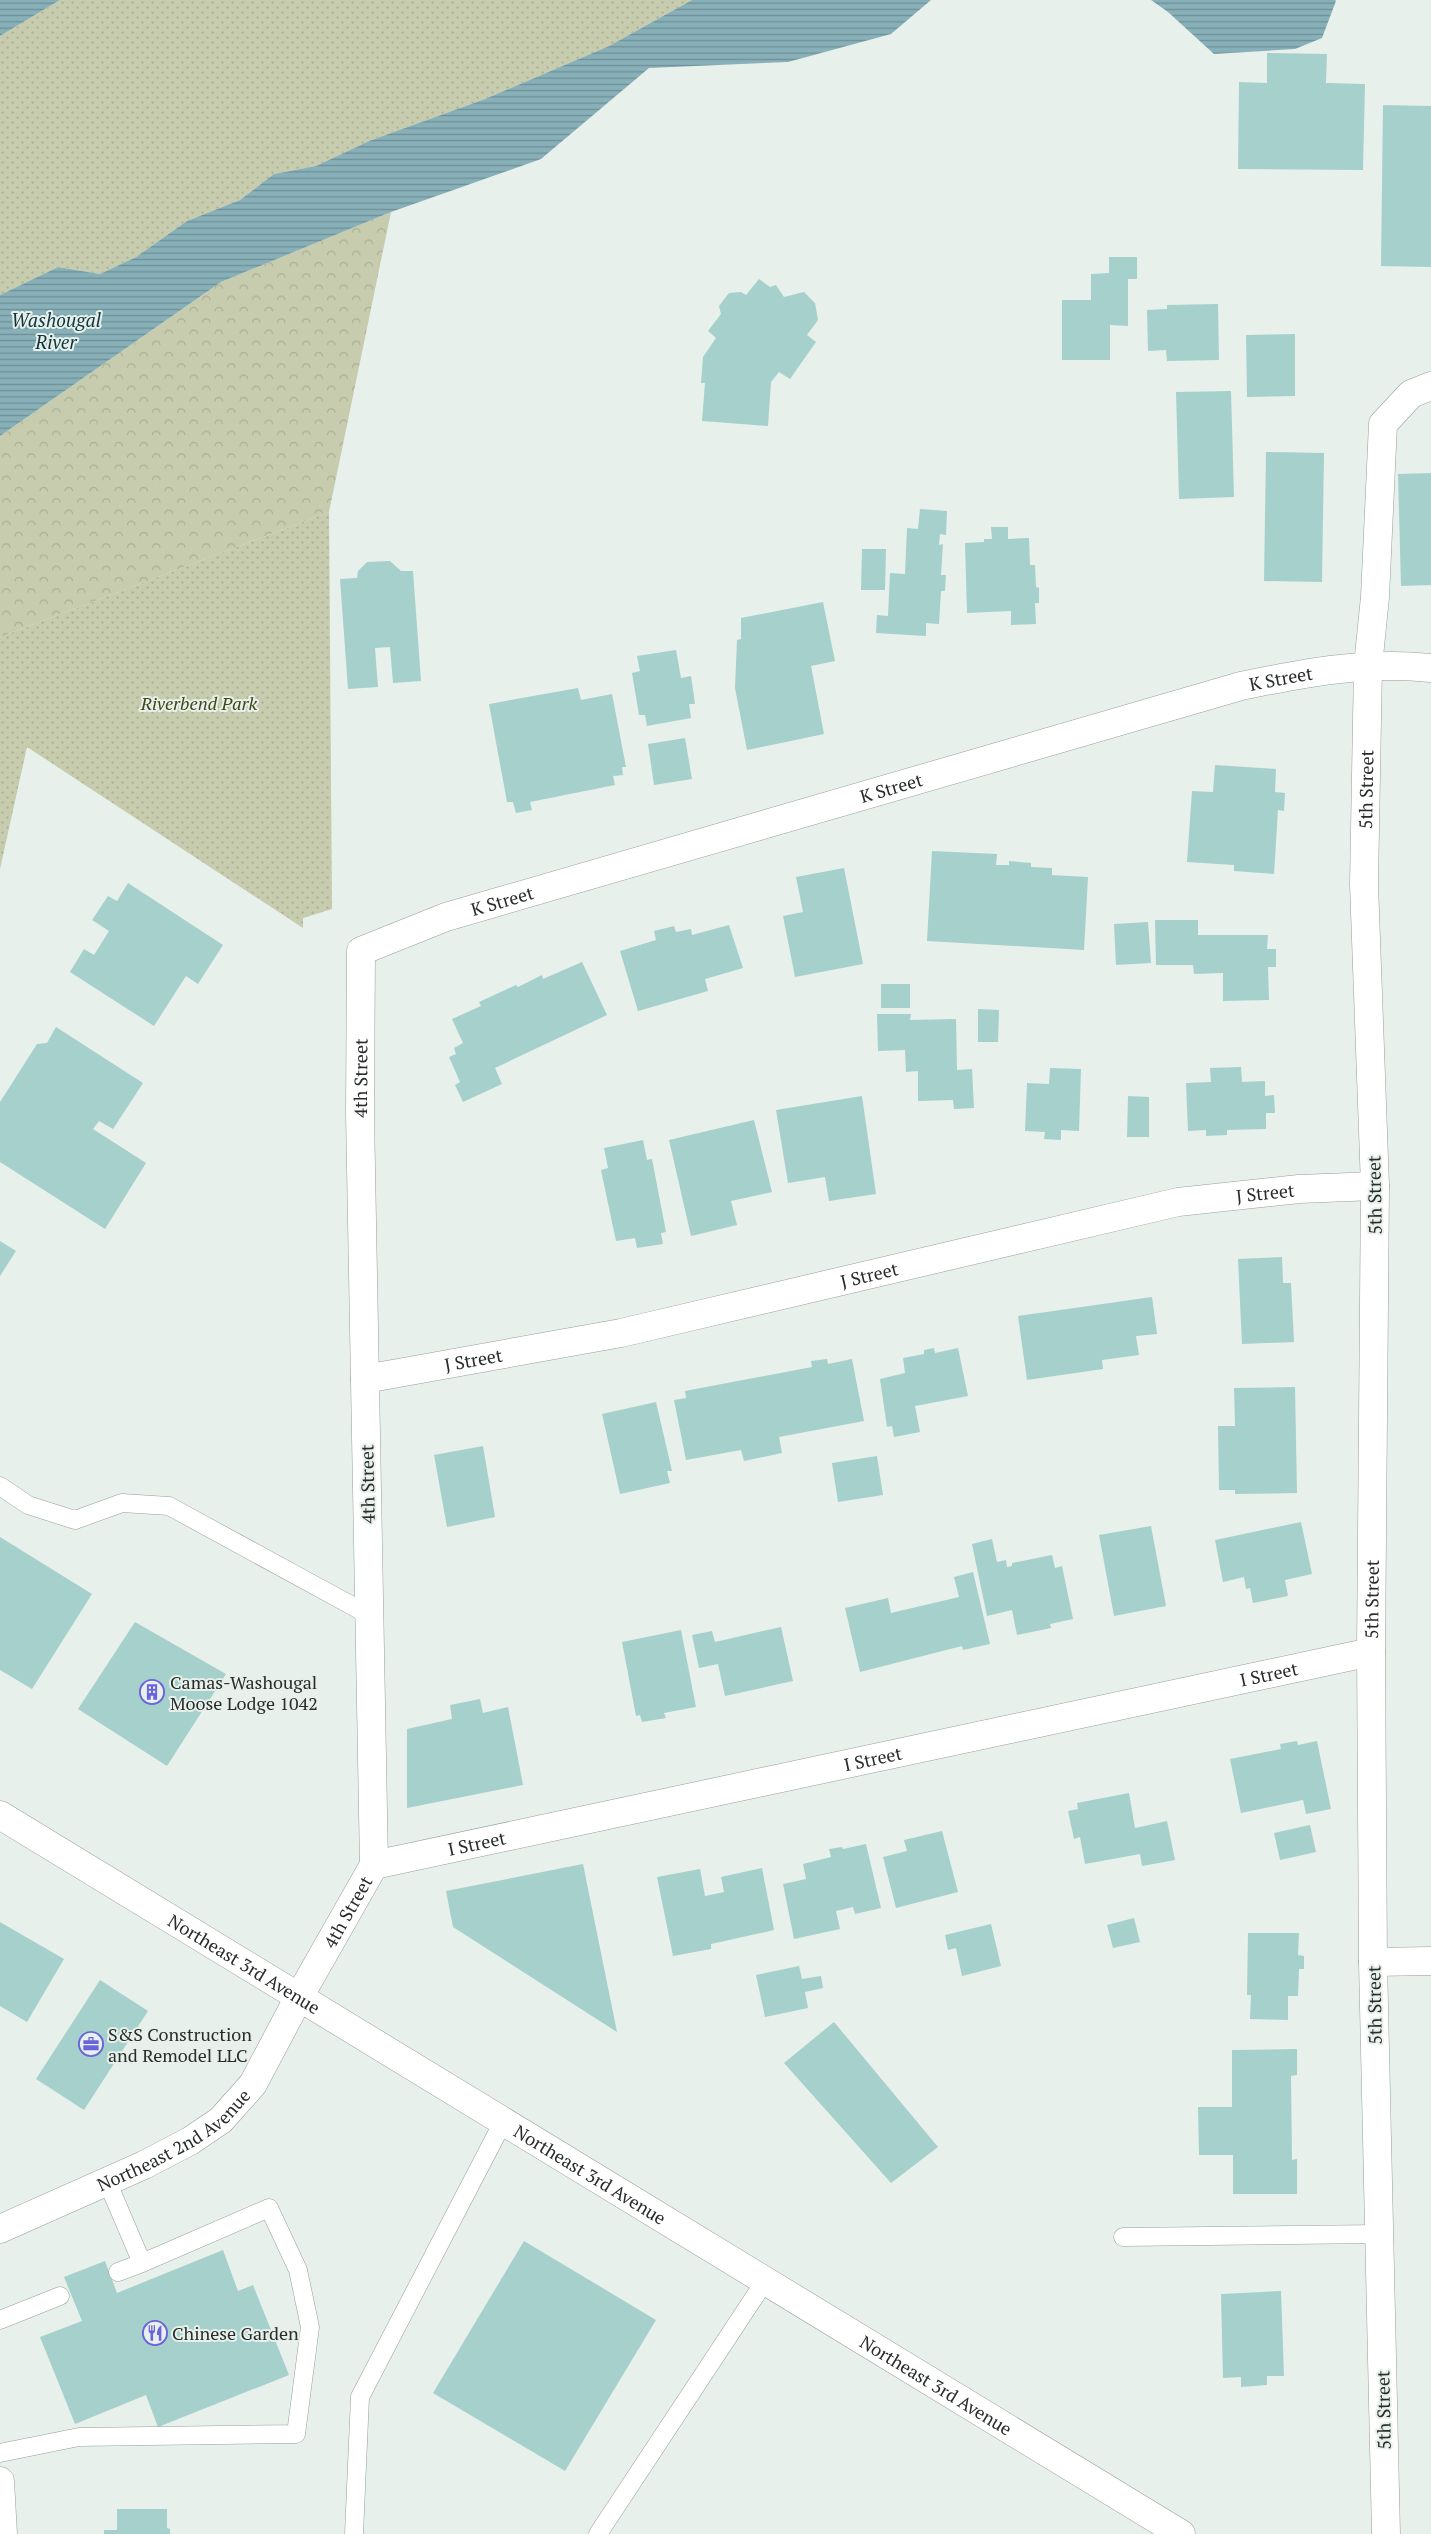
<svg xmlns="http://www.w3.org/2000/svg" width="1431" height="2534" viewBox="0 0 1431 2534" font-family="'PT Serif',serif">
	<defs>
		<pattern id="grass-dots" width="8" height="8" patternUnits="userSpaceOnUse" patternTransform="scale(1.25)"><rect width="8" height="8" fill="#c6ccad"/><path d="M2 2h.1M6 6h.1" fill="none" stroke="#aaaf95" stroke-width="1.8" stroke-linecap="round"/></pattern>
		<pattern id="forest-crowns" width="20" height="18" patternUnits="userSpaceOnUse" patternTransform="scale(1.25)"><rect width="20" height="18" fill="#c6ccad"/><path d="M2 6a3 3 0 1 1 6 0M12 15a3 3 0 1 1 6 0" fill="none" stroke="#aaaf95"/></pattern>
		<pattern id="water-rules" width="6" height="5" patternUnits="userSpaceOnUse" patternTransform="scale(1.25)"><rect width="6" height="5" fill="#88b0b8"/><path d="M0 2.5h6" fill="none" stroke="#6f8f96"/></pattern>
	</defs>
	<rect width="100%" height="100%" fill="#e7f0eb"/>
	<path fill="url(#grass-dots)" d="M60,0H692L609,46L485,99L369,141L316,166L274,174L240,200L187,221L136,257L100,274L58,267L0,295V36Z
		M329,512L332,909L303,918V928L27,747L0,869V637Z"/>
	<path fill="url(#forest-crowns)" d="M391,212L329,512L0,637V436L221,282Z"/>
	<path fill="url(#water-rules)" d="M0,0H60L0,36Z
		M692,0H931L891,34L788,62L649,68L541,159L391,212L221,282L0,436V295L58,267L100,274L136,257L187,221L240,200L274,174L316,166L369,141L485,99L609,46Z
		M1151,0H1335L1336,1L1322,38L1295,49L1214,54L1168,12Z"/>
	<path fill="#a6d0cb" d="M1267,53L1327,54L1326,83L1365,84L1363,170L1238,169L1239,82L1267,83Z
		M1383,105L1431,106V267L1381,266Z
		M1109,257H1137V279H1128V326L1110,325V360H1062V300H1091V274L1109,273Z
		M759,279L770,287L776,285L784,297L804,292L815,303L818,320L807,335L816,342L790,379L779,372L771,382L768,426L702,421L705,383H701L703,357L716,338L708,331L721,314L719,306L729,293L741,292L746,295Z
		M1218,304L1219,360L1167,361L1166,350L1148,351L1147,310L1167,309V305Z
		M1295,334V396L1247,397L1246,335Z
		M1231,391L1234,497L1179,499L1176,392Z
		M1266,452L1324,453L1322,582L1264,581Z
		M1431,473V585L1401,586L1398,474Z
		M920,509L947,511L946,535L940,534L939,545L943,544L941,575H946L945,591H941L939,624L926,623V636L876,633L877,615L888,616L890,573L905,574L907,528L918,529Z
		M991,527H1008V539L1029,538L1030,565H1035L1036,587L1039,588V603H1035L1036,624L1011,625V611L967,613L965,543L984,542V539H992Z
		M862,549H886L885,590H861Z
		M390,561L401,571H413L421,681L393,683L390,647L375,648L378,687L348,689L340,579L357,578L358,571L367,562Z
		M823,602L835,661L811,666L824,734L747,750L735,688L737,640L741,639V618Z
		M676,650L681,678L691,676L695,704H689L691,718L647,726L645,715H639L632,673L640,671L637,656Z
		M578,688L581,700L612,694L626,767H622L623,775L613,776L615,785L530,802L532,810L516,813L513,802H507L489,704Z
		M685,738L692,779L654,785L648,744Z
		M1215,765L1276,769L1275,792L1285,793L1284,811L1278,810L1274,874L1234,871V865L1187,862L1192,791L1213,792Z
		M932,851L997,854L996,865H1009V861L1031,863V867L1052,868V875L1088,877L1084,950L927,941Z
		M844,868L863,964L795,977L783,916L803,912L796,877Z
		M128,883L223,945L198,984L186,976L154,1026L70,972L84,949L94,955L109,931L92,920L108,896L117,901Z
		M1155,920H1198V935H1268L1267,949H1276V967H1268L1269,1000L1223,1001V973L1194,974L1193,965H1156Z
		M1148,922L1151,963L1116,965L1114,924Z
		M729,925L743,968L705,979L708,991L638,1011L620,951L656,940L654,931L674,926L676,932L691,929L692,935Z
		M582,962L607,1015L495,1068L502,1084L463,1102L455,1085L460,1082L449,1057L456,1054L454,1048L463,1043L452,1019L481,1006L479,1002L516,985L518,987L542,975L543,979Z
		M881,984H910V1008H881Z
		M978,1009L999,1010L998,1042H978Z
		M877,1014H911L910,1020L956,1019L957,1070L972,1069L974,1108L954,1109L953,1100L918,1101V1071L906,1072L905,1050L878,1051Z
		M56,1027L143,1083L113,1129L99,1121L93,1129L146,1163L105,1229L0,1162V1102L37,1044L47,1043Z
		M1241,1067L1242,1082L1265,1081V1096L1274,1095L1275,1113H1266V1129L1227,1130V1135L1206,1136V1130L1188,1131L1186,1083L1211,1082L1210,1068Z
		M1050,1068L1081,1069L1079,1131L1061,1130V1140L1044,1139L1045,1132L1025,1131L1027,1083L1049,1084Z
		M862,1096L876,1194L829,1201L825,1177L788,1183L776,1110Z
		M1128,1096L1149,1097V1137H1127Z
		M754,1120L772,1192L731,1201L737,1225L691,1236L669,1140Z
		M643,1140L647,1160L652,1159L666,1232L661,1233L663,1244L637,1248L635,1238L616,1241L601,1170L608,1168L604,1148Z
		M0,1241L16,1251L0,1276Z
		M1282,1257L1283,1283H1291L1294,1342L1242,1344L1238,1259Z
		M1152,1297L1157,1334L1136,1336L1139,1355L1102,1360L1103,1369L1027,1380L1018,1316Z
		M934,1348L935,1353L958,1348L968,1396L915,1406L920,1432L894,1437L892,1426L887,1427L880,1379L905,1373L903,1358L924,1354V1350Z
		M827,1359L828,1364L852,1359L864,1421L779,1437L782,1453L744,1461L741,1450L686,1460L674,1400L686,1398L685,1391L812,1367L811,1361Z
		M1295,1387L1297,1493L1235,1494V1490H1219L1218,1426H1235L1234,1388Z
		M656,1402L672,1471H667L670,1483L620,1494L602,1414Z
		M483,1446L495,1517L447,1527L434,1455Z
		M877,1456L883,1495L838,1502L832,1463Z
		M1301,1522L1312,1574L1285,1580L1288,1596L1253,1603L1250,1588L1246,1589L1244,1577L1223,1582L1215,1540Z
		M1151,1526L1166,1606L1114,1616L1099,1535Z
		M0,1537L92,1594L32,1689L0,1670Z
		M992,1539L997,1562L1006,1560L1007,1567L1012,1566V1563L1052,1555L1055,1568L1062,1566L1073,1619L1050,1624L1051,1628L1017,1635L1012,1610L987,1616L972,1544Z
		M973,1572L990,1644L963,1650L962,1646L860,1672L845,1608L888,1598L891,1613L959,1597L954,1577Z
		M135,1622L226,1674L167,1766L78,1709Z
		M781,1627L793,1681L725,1696L718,1664L699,1668L692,1635L712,1631L715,1642Z
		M681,1630L696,1707L664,1713L666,1718L642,1722L640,1715L636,1716L622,1642Z
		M480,1699L483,1713L508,1707L523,1785L407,1808V1729L452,1719L450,1705Z
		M1297,1741L1298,1745L1317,1741L1331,1809L1306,1814L1303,1800L1241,1813L1230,1759L1281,1749L1280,1744Z
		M1129,1793L1135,1828L1167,1821L1175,1860L1142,1866L1140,1854L1085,1864L1080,1837L1074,1839L1068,1811L1078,1809L1077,1803Z
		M1310,1825L1316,1852L1280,1860L1274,1833Z
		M942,1831L958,1892L896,1908L883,1857L907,1851L904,1840Z
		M866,1844L881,1908L855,1914L853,1907L836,1911L840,1929L794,1939L783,1884L806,1879L803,1864L831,1857L829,1849L842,1847L843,1849Z
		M583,1864L617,2032L453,1927L446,1891Z
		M762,1868L774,1930L711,1944V1949L673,1956L657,1877L700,1869L705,1896L724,1892L721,1877Z
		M1134,1918L1140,1942L1113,1948L1107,1925Z
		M0,1922L64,1959L27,2022L0,2006Z
		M991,1924L1001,1966L962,1976L956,1948L948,1950L945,1935Z
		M1248,1933H1299L1298,1955L1304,1956V1969H1299L1298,1996H1288V2020L1250,2019L1251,1995H1247Z
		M799,1966L802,1979L821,1976L823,1988L805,1992L808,2008L765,2017L756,1975Z
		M100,1980L148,2011L84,2110L36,2079Z
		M834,2022L938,2147L891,2183L784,2063Z
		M1297,2049V2075L1291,2076L1292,2160L1297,2159V2194H1233V2155H1199L1198,2107H1232V2050Z
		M524,2241L656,2320L565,2471L433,2393Z
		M223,2250L238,2291L253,2285L289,2375L158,2427L146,2395L75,2424L40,2337L82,2321L64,2277L105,2261L117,2293Z
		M1281,2291L1284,2376H1267V2385L1241,2387V2377L1223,2378L1221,2294Z
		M117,2509H167V2528L170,2529V2534H104V2530H117Z"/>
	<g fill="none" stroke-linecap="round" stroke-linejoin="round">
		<defs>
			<path id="service" d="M0,1486L28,1505L75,1520L122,1503L169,1506L369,1615
				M1123,2237L1379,2234
				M118,2272L142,2263
				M0,2320L60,2296
				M0,2453L79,2437L296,2434L310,2327L298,2270L269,2208L142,2263L107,2181
				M354,2534L360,2397L503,2122
				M598,2534L765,2281"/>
			<g id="minor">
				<path id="s1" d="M365,1379L621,1333L1178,1202L1299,1189L1375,1186"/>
				<path id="s2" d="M374,1865L1371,1652"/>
				<path d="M1373,1962L1431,1961"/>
				<path id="s3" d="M299,1997L374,1865L360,1114L361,951L446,917L1241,686C1304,673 1366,661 1431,668"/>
				<path d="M0,2481L3,2534"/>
				<path id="s4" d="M1386,2534L1373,1962L1371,1652L1375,1186L1364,884L1368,666L1375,597L1383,424L1411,394L1431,386"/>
			</g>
			<g id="tertiary">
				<path id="s5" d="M0,2229L144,2165L190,2141L221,2120L253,2084L299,1997"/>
			</g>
			<g id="primary">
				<path id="s6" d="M0,1815L1181,2534"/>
			</g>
		</defs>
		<use href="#service" stroke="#979f9b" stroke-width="19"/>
		<use href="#minor" stroke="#979f9b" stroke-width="29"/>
		<use href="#tertiary" stroke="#979f9b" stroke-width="29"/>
		<use href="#primary" stroke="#979f9b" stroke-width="29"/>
		<use href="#service" stroke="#fff" stroke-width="18"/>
		<use href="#minor" stroke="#fff" stroke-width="28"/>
		<use href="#tertiary" stroke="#fff" stroke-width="28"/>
		<use href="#primary" stroke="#fff" stroke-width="28"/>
	</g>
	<defs>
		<symbol id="building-ring" viewBox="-11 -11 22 22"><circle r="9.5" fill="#e7f0eb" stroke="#6a63dd" stroke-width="1.5"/><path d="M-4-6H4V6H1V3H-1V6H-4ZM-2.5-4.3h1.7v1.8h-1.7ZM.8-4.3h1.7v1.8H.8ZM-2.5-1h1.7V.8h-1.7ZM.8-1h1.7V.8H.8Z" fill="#6a63dd"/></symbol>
		<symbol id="office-ring" viewBox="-11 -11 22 22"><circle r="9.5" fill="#e7f0eb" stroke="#6a63dd" stroke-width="1.5"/><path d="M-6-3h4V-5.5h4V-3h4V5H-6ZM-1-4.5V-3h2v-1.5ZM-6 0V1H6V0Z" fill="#6a63dd"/></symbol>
		<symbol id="restaurant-ring" viewBox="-11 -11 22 22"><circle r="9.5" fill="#e7f0eb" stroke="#6a63dd" stroke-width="1.5"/><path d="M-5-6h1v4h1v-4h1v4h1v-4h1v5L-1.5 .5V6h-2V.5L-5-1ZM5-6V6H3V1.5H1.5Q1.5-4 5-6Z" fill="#6a63dd"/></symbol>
	</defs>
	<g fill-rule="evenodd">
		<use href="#building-ring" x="138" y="1678" width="28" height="28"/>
		<use href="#office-ring" x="77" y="2030" width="28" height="28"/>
		<use href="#restaurant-ring" x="141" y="2319" width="28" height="28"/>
	</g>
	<g text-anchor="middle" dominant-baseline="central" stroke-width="4" stroke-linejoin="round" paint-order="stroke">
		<g font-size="18" fill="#282c2a" stroke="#e7f0eb">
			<text stroke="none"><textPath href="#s3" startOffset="2026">K Street</textPath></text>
			<text stroke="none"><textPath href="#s3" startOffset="1621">K Street</textPath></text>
			<text stroke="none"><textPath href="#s4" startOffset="1745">5th Street</textPath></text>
			<text stroke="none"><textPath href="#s3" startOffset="1216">K Street</textPath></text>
			<text stroke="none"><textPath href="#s3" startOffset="939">4th Street</textPath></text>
			<text stroke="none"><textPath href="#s1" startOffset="920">J Street</textPath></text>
			<text transform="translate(1374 1195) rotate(-91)">5th Street</text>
			<text stroke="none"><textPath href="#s1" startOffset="515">J Street</textPath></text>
			<text stroke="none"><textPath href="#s1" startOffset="110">J Street</textPath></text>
			<text transform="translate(367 1484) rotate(-91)">4th Street</text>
			<text stroke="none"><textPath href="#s4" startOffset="935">5th Street</textPath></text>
			<text stroke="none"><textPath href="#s2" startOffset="915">I Street</textPath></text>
			<text stroke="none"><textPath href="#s2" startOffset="510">I Street</textPath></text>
			<text stroke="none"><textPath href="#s2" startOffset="105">I Street</textPath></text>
			<text stroke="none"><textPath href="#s3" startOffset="98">4th Street</textPath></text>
			<text stroke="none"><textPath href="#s6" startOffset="286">Northeast 3rd Avenue</textPath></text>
			<text transform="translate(1374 2005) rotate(-91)">5th Street</text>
			<text stroke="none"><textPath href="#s5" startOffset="196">Northeast 2nd Avenue</textPath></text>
			<text stroke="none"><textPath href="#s6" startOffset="691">Northeast 3rd Avenue</textPath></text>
			<text stroke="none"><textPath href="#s6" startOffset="1096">Northeast 3rd Avenue</textPath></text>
			<text transform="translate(1383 2410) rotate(-91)">5th Street</text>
		</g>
		<g font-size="18" font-style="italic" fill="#404713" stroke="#e7f0eb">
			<text x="199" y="703">Riverbend Park</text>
		</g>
		<g font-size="18" fill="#282c2a" stroke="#e7f0eb" text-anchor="start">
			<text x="170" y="1682">Camas-Washougal<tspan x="170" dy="21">Moose Lodge 1042</tspan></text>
			<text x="108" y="2034">S&amp;S Construction<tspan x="108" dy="21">and Remodel LLC</tspan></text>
			<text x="172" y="2333">Chinese Garden</text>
		</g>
		<g font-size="19" font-style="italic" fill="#0f363d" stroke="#e7f0eb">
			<text x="56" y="319">Washougal<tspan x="56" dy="22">River</tspan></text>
		</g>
	</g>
</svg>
